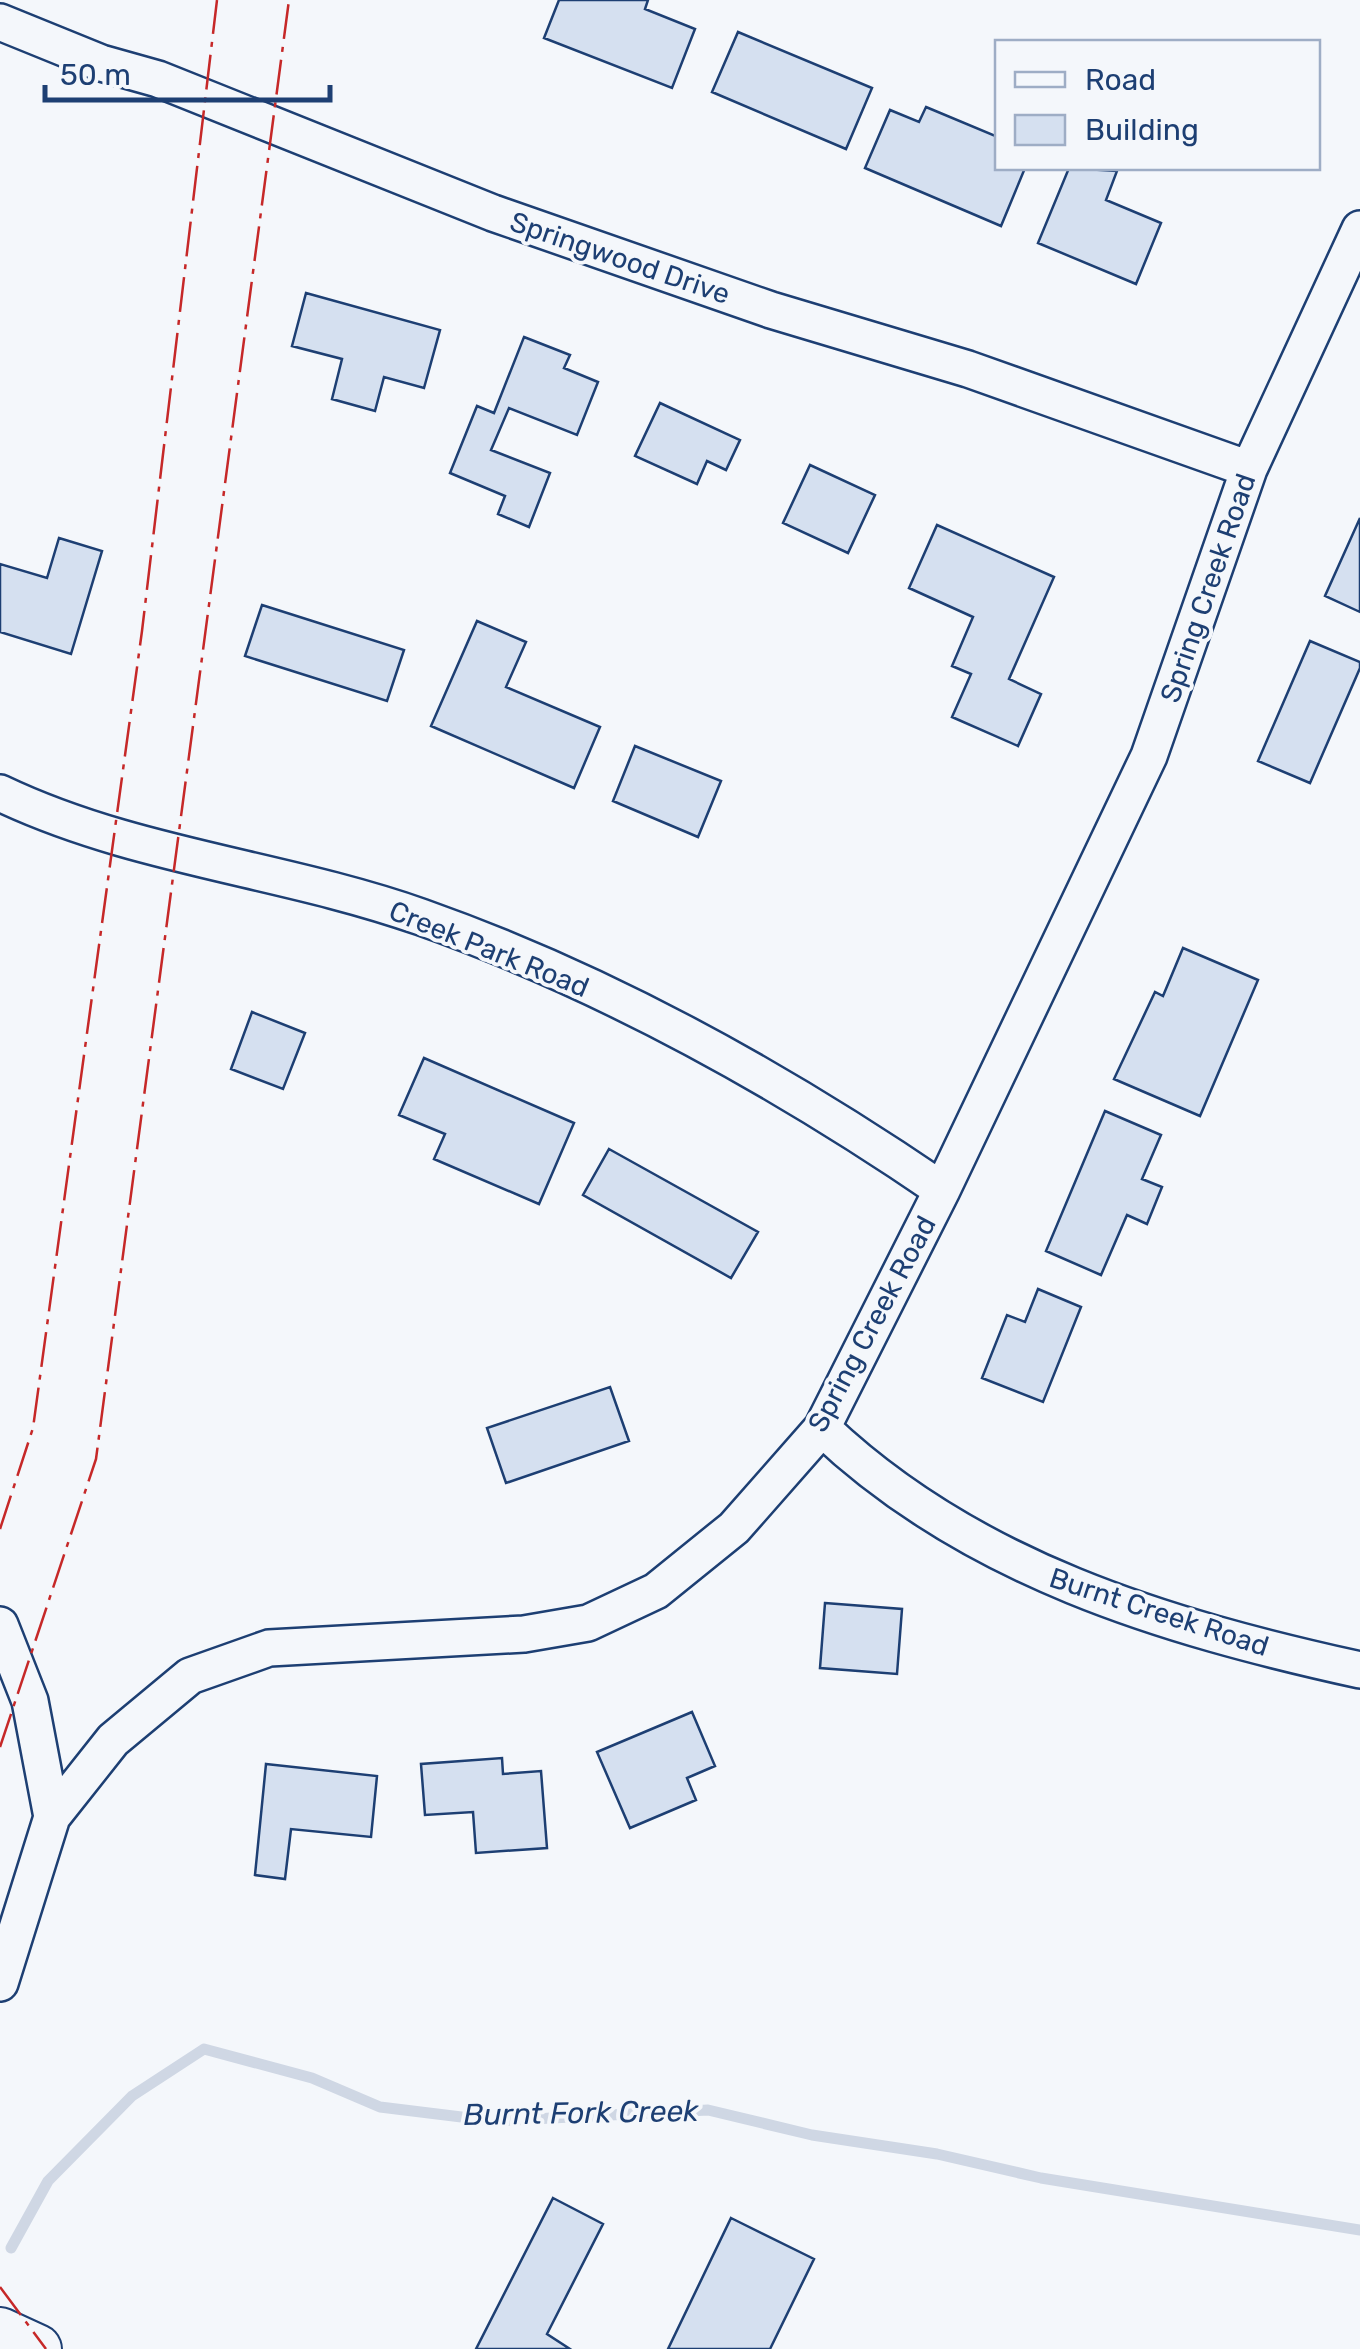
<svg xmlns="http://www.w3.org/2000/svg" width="1360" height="2349" viewBox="0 0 1360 2349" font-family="Rubik,sans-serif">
	<rect width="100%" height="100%" fill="#f4f7fb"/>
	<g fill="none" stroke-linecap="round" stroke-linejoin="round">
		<path stroke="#cfd7e4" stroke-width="11" d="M11,2248L48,2181L132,2096L204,2049L312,2078L380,2107L494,2121L708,2110L812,2135L937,2154L1041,2178L1360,2230"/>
	</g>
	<path fill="#d5e0f0" stroke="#1d3f73" stroke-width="2.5" d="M559,0H648L645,9L695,29L672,88L544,38Z
		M738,32L872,88L846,149L712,92Z
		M926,107L998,137V168H1025L1001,226L865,168L890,110L919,122Z
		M1069,168L1117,171L1106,200L1161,223L1136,284L1038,243Z
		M306,293L440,330L424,388L384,377L375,411L332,399L342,359L292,346Z
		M524,337L570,355L564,368L598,382L577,435L509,408L491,450L550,473L529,527L498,514L505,496L450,473L477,406L494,413Z
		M660,403L740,440L726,470L707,461L697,484L635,456Z
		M810,465L875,495L848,553L783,523Z
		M1360,518V612L1325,596Z
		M937,525L1054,577L1009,679L1041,694L1018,746L952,717L971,674L952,666L973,617L909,588Z
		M59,538L102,551L71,654L0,632V564L47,578Z
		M262,605L404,650L387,701L245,656Z
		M477,621L526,642L506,687L600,727L574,788L431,726Z
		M1310,641L1360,662V668L1310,783L1258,761Z
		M635,746L721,781L698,837L613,801Z
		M1183,948L1258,980L1200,1116L1114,1079L1155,992L1163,996Z
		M252,1012L305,1033L283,1089L231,1069Z
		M424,1058L574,1123L539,1204L434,1159L445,1134L399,1115Z
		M1105,1111L1161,1135L1142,1179L1162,1187L1147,1224L1127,1215L1101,1275L1046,1251Z
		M609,1149L758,1232L731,1278L583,1195Z
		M1038,1289L1081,1307L1043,1402L982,1378L1007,1315L1025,1322Z
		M610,1387L629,1441L506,1483L487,1428Z
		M825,1603L902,1609L897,1674L820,1668Z
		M692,1712L715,1766L687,1778L696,1800L630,1828L597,1752Z
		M502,1758L503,1774L541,1771L547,1848L476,1853L473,1812L425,1815L421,1764Z
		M266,1764L377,1776L371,1837L291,1829L285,1879L255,1875Z
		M553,2198L603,2224L547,2334L570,2349H476Z
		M731,2218L814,2259L770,2349H668Z"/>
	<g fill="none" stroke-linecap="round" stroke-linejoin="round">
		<defs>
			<path id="minor" d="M0,22L101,63L158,79L493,213L771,310L968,369L1249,469
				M0,793C134,857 282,868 421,917C605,982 781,1080 942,1190
				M822,1428C970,1569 1165,1627 1360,1670
				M0,1625L30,1701L52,1817
				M0,1983L52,1817L113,1740L190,1676L269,1648L524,1634L588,1623L656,1591L734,1528L822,1428L942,1190L1149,756L1249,469L1360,229"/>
			<path id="secondary" d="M0,2332L37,2349"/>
		</defs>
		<use href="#minor" stroke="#1d3f73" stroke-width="40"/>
		<use href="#secondary" stroke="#1d3f73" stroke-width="52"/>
		<use href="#minor" stroke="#f4f7fb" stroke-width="35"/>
		<use href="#secondary" stroke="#f4f7fb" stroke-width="48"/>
		<path stroke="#c62828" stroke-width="2.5" stroke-dasharray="35 8 5 8" stroke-linecap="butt" d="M0,1529L33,1428L142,631L217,0
			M0,1747L96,1459L289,0
			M0,2287L46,2349"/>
	</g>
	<g text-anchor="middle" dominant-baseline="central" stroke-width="8" stroke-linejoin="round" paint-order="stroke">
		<g font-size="28" fill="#1d3f73" stroke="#f4f7fb">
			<text transform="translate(620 258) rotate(19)">Springwood Drive</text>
			<text transform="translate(1208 588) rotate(-71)">Spring Creek Road</text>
			<text transform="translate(489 949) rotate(22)">Creek Park Road</text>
			<text transform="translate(872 1324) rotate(-62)">Spring Creek Road</text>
			<text transform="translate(1159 1612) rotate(18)">Burnt Creek Road</text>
		</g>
		<g font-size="30" font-style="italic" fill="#1d3f73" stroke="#f4f7fb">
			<text transform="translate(581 2113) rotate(-1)">Burnt Fork Creek</text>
		</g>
	</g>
	<rect x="995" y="40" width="325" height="130" fill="#f4f7fb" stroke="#9eadc5" stroke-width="2.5"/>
	<rect x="1015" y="72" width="50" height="15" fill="#f4f7fb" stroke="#9eadc5" stroke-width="2.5"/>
	<text x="1085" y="90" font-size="30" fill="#1d3f73">Road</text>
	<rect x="1015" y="115" width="50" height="30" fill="#d5e0f0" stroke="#9eadc5" stroke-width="2.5"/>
	<text x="1085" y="140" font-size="30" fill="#1d3f73">Building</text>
	<path d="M45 85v15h285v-15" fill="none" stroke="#1d3f73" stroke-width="5"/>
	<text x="60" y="85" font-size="30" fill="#1d3f73" stroke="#f4f7fb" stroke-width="8" paint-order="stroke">50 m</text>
</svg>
